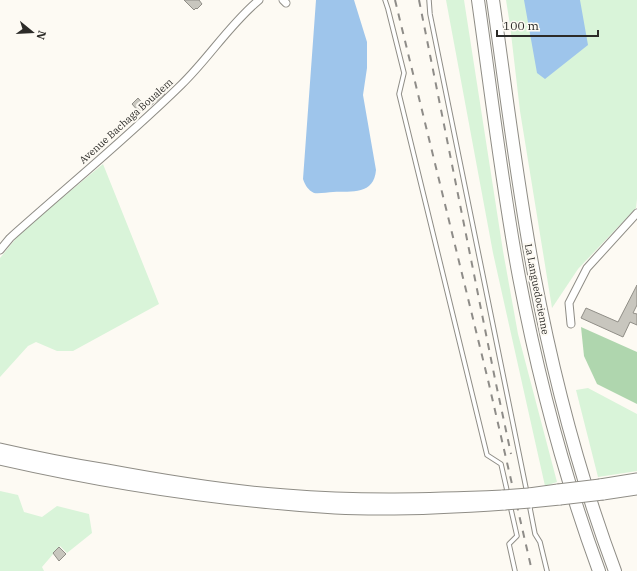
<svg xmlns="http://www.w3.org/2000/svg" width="637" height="571" viewBox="0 0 637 571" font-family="'IBM Plex Serif',serif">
	<rect width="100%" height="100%" fill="#fdfaf3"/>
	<path fill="#d9f4d9" d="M446,0H464L503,251L518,334L557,482L545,486L493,253Z
		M506,0H637V199L636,208L578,269L552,308L520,111L510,25Z
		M103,164L159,304L73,351H57L36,342L28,346L0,377V258L22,231Z
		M588,388L637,414V471L598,477L576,390Z
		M0,491L18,495L24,512L42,517L57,506L89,514L92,533L67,553L60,546L42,567L44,571H0Z"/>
	<path fill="#afd6ae" d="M581,327L637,352V404L597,384L584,356Z"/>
	<path fill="#9ec5eb" d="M316,0H354L367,42V68L363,95L376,170C374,195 352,191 333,192C328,192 319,194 314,193C308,190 305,185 303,179Z
		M524,0H580L588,45L545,79L537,73Z"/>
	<path fill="#c8c6be" stroke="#908e87" d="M184,0H199L202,4L197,9L196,8L194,10Z
		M159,89L165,94L150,106L146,101Z
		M138,98L145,106L139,112L132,104Z
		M637,285V305L633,313L637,314V325L630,322L623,337L581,318L586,308L618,322Z
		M59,547L66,554L59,561L53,553Z"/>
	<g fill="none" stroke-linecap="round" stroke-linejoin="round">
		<defs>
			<path id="service" d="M385,0L388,9L404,73L399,94L487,455L501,464L508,495
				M429,0L430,14L527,493
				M529,503L535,534L540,542L547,571
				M510,505L517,536L509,544L515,571"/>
			<path id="minor" d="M283,0L286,3
				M0,250L10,238C67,187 127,138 181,85C209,58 229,25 259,0
				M571,324L569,303L587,268L637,213"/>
			<path id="trunk" d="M0,449C35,457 71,464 107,470C166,481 226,491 286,495C358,501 431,499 503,496
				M0,459C110,484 222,501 335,508C392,511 449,508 505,504
				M600,485L637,479
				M529,494L558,490
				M603,494L637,489
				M530,502L560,499"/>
			<path id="motorway" d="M478,0C491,92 502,186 519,277C538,377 564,476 599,571
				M493,0C506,91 517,184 534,274C553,375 579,475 615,571"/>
		</defs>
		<use href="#service" stroke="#8f8d86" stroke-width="5.5"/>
		<use href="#minor" stroke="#8f8d86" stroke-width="9"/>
		<use href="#trunk" stroke="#8f8d86" stroke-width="13"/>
		<use href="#motorway" stroke="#8f8d86" stroke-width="14"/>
		<use href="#service" stroke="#fff" stroke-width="3.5"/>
		<use href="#minor" stroke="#fff" stroke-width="7"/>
		<use href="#trunk" stroke="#fff" stroke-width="11"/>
		<use href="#motorway" stroke="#fff" stroke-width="12"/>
		<path stroke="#8e8c88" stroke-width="2" stroke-dasharray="7 7" stroke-linecap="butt" d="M395,0L488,380L532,571
			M419,0L495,379L511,454"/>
		<defs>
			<path id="trunk-bridge" d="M558,490L600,485
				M503,496L529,494
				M560,499L603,494
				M505,504L530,502"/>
		</defs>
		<use href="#trunk-bridge" stroke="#8f8d86" stroke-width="13" stroke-linecap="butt"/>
		<use href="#trunk-bridge" stroke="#fff" stroke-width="11"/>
	</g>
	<g text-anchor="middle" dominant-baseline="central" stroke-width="4" stroke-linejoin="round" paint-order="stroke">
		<g font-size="10" fill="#2c2b28" stroke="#fdfaf3">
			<text transform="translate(126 121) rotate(-42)">Avenue Bachaga Boualem</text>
			<text transform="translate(537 289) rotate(79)">La Languedocienne</text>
		</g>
	</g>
	<g transform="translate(32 32) rotate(108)" stroke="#fdfaf3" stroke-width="3" paint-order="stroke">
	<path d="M0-3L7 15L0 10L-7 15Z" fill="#2c2b28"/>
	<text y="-6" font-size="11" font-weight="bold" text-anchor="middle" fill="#2c2b28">N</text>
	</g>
	<path d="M497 30v6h101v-6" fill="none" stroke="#2c2b28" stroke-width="2"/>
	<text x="503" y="30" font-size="12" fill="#2c2b28" stroke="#fdfaf3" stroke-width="3" paint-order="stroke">100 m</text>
</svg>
